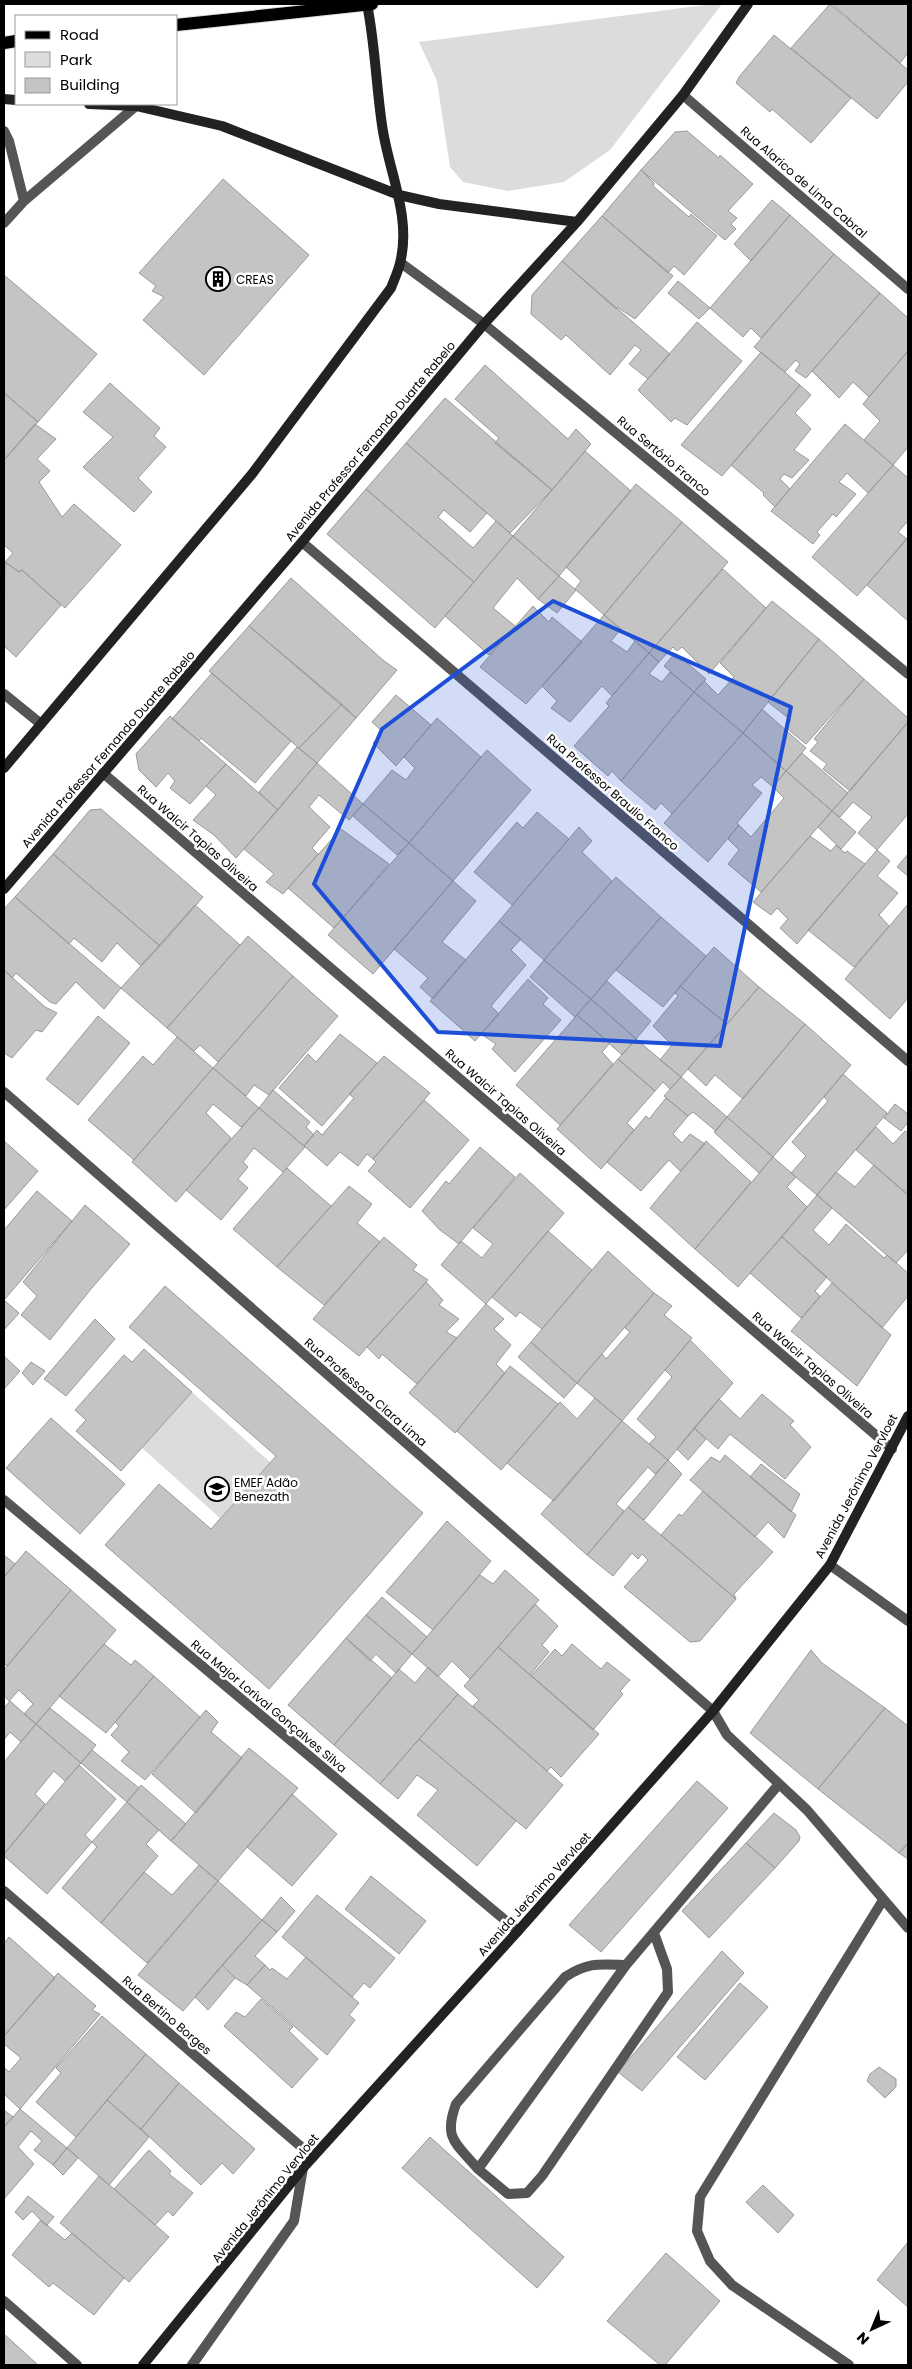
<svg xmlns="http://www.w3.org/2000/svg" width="912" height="2369" viewBox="0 0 912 2369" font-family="Poppins,sans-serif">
	<rect width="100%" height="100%" fill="#fff"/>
	<path fill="#dcdcdc" d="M713,4H722L610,150L564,182L508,191L463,182L450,167L437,81L419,42Z
		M192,1392L270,1462L220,1518L142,1448Z"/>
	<path fill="#c4c4c4" stroke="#999" d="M830,4L908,70V82L877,119L791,48Z
		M832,4H908V53L900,63Z
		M774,35L851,98L811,143L772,109L770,112L736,83L739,77Z
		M687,131L719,158L720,155L753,184L728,211L737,218L731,224L736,229L725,240L641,170L675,132Z
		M641,170L654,183L653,186L689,217L691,214L717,236L684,275L674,266L668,273L602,216Z
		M223,179L309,255L204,375L143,320L164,297L152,291L156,286L139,273Z
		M772,200L790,215L751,261L734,244Z
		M790,215L834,254L761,338L751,328L743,337L710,308Z
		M602,216L673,276L635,319L617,307L616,309L562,261Z
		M834,254L880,293L806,378L795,371L800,364L796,360L785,372L754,347Z
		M562,261L670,354L648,379L629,364L641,350L635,345L610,375L566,335L561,340L531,314L532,295Z
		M4,275L97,354L38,422L4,393Z
		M678,281L710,308L699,319L668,293Z
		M880,293L908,318V351L869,397L853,382L839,398L812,371Z
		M697,322L742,361L687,425L675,418L671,422L638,390Z
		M908,351V447L893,465L864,440L880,421L863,404Z
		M761,352L800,385L722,476L681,445Z
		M485,365L568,439L576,429L591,444L552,490L495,443L499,438L455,399Z
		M110,383L160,428L154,436L166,447L138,478L152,492L134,512L83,467L113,437L83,412Z
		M800,385L811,395L795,413L811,429L794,450L809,460L792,478L784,474L780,479L790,489L775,507L763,495L764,493L731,465Z
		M4,393L38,422L4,460Z
		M445,398L552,490L510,533L406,443Z
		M35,424L56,439L37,459L50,471L39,482L62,517L74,504L121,545L65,608L22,570L19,572L5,562L13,553L4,545V460Z
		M845,424L893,465L868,493L847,473L839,482L856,494L836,517L833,514L817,532L820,535L813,544L771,511Z
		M406,443L487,513L470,532L444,510L438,517L473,548L496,521L513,536L474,582L366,489Z
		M585,451L631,491L559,576L513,536Z
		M893,465L908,478V521L898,532L907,539L857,596L812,557Z
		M636,484L682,522L604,615L575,589L581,581L566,567Z
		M366,489L474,582L435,628L327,534Z
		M682,522L728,562L649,653L604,615Z
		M513,536L559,576L538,599L517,578L493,608L515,626L489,655L445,616Z
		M908,537V621L867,585Z
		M5,562L19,572L22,570L61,605L16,657L4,646Z
		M723,569L766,608L709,674L682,647L677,651L673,647L659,662L649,653Z
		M559,576L576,590L557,613L538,599Z
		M291,578L384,661L397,670L356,718L249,626Z
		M772,601L819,639L743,733L694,692L704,681L718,695L734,677L720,663Z
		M533,606L549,622L552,617L582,642L526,704L480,667Z
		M604,615L621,629L611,641L627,652L635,641L649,653L612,696L602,686L570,722L551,708L557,701L542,686Z
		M249,626L342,704L299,748L209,671Z
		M819,639L864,679L806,744L785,727L791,720L768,702Z
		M649,653L659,662L649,674L662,682L670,672L694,692L621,781L612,771L608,776L574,746L609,706L606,703Z
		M675,653L706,679L694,692L664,666Z
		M212,673L291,741L255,783L201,738L199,741L172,719Z
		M864,679L908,718V722L850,791L823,769L827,764L810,751L818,742L814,739Z
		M694,692L743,733L672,814L661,803L655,810L621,781Z
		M396,695L431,725L396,766L373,743L383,732L372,722Z
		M342,704L356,718L317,763L299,748Z
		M762,709L806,748L786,771L743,733Z
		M170,716L226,764L190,804L170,788L175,781L168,773L156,787L139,770L136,754Z
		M437,718L481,757L409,843L363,804L392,770L406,780L415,768L404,757Z
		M908,722V814L877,850L858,833L872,817L853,802L840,817L832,811Z
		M743,733L786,771L773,787L761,777L752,785L762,793L737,823L739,825L708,862L664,823Z
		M297,747L317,763L278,810L259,792Z
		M487,750L531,790L453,881L409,843Z
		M802,753L848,793L832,811L786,771Z
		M317,763L363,804L349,820L319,795L309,807L330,827L312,848L318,854L283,894L266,882L274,874L244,849Z
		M226,764L278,810L236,858L214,835L193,820L216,795L206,786Z
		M786,771L832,811L761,892L728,864L739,850L728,839L739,825L751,837L784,798L773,787Z
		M363,804L409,843L397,855L353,816Z
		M101,809L203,897L160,946L53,854L90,810Z
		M832,811L856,832L841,849L818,827Z
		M537,812L569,839L512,905L474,872L517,822L523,828Z
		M579,827L592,841L582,852L612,881L544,960L499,921Z
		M341,829L389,864L334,928L288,888Z
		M810,836L831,851L836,845L845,853L847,851L865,864L797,944L780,928L788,919L777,908L771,915L753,902Z
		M409,843L453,881L373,974L328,935Z
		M877,850L890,861L877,876L898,893L879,915L889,926L854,967L808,930Z
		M53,854L160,946L141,966L117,943L102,962L74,938L69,944L15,897Z
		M908,854V876L897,867Z
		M616,877L661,917L591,999L544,960Z
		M453,881L476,901L442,942L466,960L433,999L420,987L428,978L394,949Z
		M15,897L121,988L104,1009L76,982L56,1004L50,1002L16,973L12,978L4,970V909Z
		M908,904V998L890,1019L845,979Z
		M195,905L240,945L167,1028L121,988Z
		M661,917L706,956L663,1007L616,970Z
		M499,921L521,939L511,950L526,965L491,1006L499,1014L475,1041L430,1001Z
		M248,936L293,976L218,1062L200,1045L194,1051L167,1028Z
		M714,947L759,987L727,1024L680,986Z
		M544,960L591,999L575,1017L530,977Z
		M4,970L45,1007L57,1013L42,1032L36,1030L12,1058L4,1053Z
		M293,976L338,1016L269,1095L254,1085L246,1096L213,1068Z
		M528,979L548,998L543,1004L561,1020L515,1072L492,1049L496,1044L481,1034Z
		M607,981L651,1021L636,1039L591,999Z
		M680,986L727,1024L681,1077L660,1060L672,1045L653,1026L678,996L675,993Z
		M759,987L805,1024L743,1099L715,1075L706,1086L688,1069Z
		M591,999L636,1039L622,1055L577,1015Z
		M577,1015L610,1043L602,1052L613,1064L560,1125L516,1085Z
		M98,1016L130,1043L78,1105L46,1079Z
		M805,1024L851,1065L773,1157L727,1117Z
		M340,1034L377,1063L322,1126L279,1088L308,1054L316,1062Z
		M177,1037L213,1068L134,1160L88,1120L143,1056L153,1065Z
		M636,1039L681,1077L670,1089L663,1082L655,1091L618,1059Z
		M384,1056L430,1093L373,1159L367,1154L358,1166L340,1152L327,1166L304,1146L317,1130L322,1135L354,1098L349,1094Z
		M618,1059L655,1091L627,1123L634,1130L601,1169L557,1129Z
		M213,1068L259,1108L241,1127L213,1104L206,1113L231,1138L176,1202L132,1162Z
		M843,1074L887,1113L817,1195L791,1173L806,1156L792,1142L828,1101L824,1097Z
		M681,1077L727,1117L716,1131L693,1112L688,1116L664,1096Z
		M273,1090L310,1122L306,1127L314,1135L304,1146L259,1108Z
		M666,1098L688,1116L673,1134L682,1143L690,1134L705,1144L680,1171L669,1160L641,1191L607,1162L646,1116L649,1119Z
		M424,1100L469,1140L410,1208L368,1171L376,1162L373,1159Z
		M895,1104L908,1114V1122L901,1131L884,1118Z
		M259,1108L305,1147L283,1172L254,1148L243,1162L248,1167L238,1179L248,1188L221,1220L186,1190Z
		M727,1117L773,1157L759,1173L714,1132Z
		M876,1127L893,1144L905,1131L908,1133V1195L856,1150Z
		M4,1141L38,1171L4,1210Z
		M706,1141L751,1182L695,1249L650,1208Z
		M480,1147L515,1177L459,1244L440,1230L422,1211L446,1181L449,1184Z
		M773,1157L796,1177L787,1187L807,1207L738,1287L695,1249Z
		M874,1165L908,1195V1250L896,1263L817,1195L836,1172L855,1187Z
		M287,1168L331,1206L277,1267L233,1229Z
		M520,1173L564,1213L486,1304L441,1265L461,1241L482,1258L493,1244L473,1228Z
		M349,1186L372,1204L357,1223L380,1242L324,1305L277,1267Z
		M37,1191L72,1221L4,1300V1230Z
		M817,1195L832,1208L813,1230L829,1245L846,1224L884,1258L887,1255L908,1273V1296L882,1328L782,1237Z
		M85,1205L130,1244L91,1289L50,1340L21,1315L37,1296L23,1282Z
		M548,1231L592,1270L542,1329L520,1312L516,1317L492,1297Z
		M384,1237L417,1265L413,1270L428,1280L359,1356L313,1319Z
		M782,1237L827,1277L815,1291L820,1296L801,1318L750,1273Z
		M608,1251L654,1293L577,1383L531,1342Z
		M426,1282L443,1300L439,1305L459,1319L446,1332L457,1338L417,1384L382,1354L379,1359L367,1347Z
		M832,1283L891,1335L857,1386L791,1331Z
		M165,1286L423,1513L269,1689L105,1545L159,1484L211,1529L276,1456L129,1327Z
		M654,1293L672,1306L664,1315L692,1338L622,1421L577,1383L602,1354L606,1359L630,1332L625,1328Z
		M4,1300L19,1313L4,1330Z
		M486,1304L504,1319L494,1329L511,1345L496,1364L505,1373L455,1433L409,1393Z
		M95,1319L115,1339L66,1396L44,1379Z
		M690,1340L733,1383L668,1460L649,1444L656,1437L637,1419L672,1377L665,1370Z
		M531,1342L577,1383L564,1398L518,1357Z
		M144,1349L192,1392L121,1471L76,1431L86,1420L75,1410L124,1355L132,1362Z
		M4,1356L20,1371L4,1389Z
		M31,1362L45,1371L33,1385L22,1373Z
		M510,1366L558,1404L501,1470L457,1431Z
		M762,1394L794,1421L790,1425L811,1447L785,1479L730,1434L718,1449L694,1428L719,1399L740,1419Z
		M595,1398L622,1421L554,1501L507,1463L560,1402L577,1419Z
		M51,1418L125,1484L80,1534L6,1468Z
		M622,1421L668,1460L655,1474L648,1467L616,1504L624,1511L587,1555L541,1514Z
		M694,1428L706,1439L688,1460L677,1449Z
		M725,1455L796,1515L784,1538L768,1522L755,1537L690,1480L711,1457L720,1462Z
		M668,1460L682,1474L644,1520L628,1507Z
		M761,1464L800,1494L791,1512L750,1477Z
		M703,1491L773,1552L734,1594L736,1599L661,1535L679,1514L682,1516Z
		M628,1507L736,1599L700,1641L690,1642L624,1587L648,1560L642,1554L638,1559L632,1553L613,1576L587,1555Z
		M447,1521L491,1561L433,1630L386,1592Z
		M26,1551L71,1590L7,1666L4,1663V1577Z
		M4,1555L15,1564L4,1577Z
		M505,1570L539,1600L470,1679L452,1661L438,1677L412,1654L480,1575L493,1584Z
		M71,1590L116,1630L36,1724L24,1714L33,1704L19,1690L9,1701L4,1696V1670Z
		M382,1597L427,1637L412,1654L366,1615Z
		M535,1604L558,1626L542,1645L549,1652L530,1675L498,1647Z
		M366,1615L412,1654L396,1673L376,1654L370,1661L346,1638Z
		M346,1638L392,1678L334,1745L288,1705Z
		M104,1644L131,1665L135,1660L154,1676L106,1733L59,1696Z
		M572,1644L601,1669L607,1662L630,1680L620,1691L623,1694L593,1730L531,1676L555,1649L562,1656Z
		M498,1647L599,1734L561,1777L551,1767L547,1771L473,1706L479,1700L464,1686Z
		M811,1650L822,1663L885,1708L818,1789L750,1733Z
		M428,1667L458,1694L380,1784L334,1745L399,1669L415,1683Z
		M154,1676L200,1717L145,1780L121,1761L129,1752L111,1735L119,1726L115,1722Z
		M458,1694L563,1785L526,1829L419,1739Z
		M10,1701L36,1724L21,1742L10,1732L4,1740V1708Z
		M50,1708L96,1745L81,1763L36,1724Z
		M885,1708L908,1726V1843L899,1853L818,1789Z
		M206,1710L218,1722L211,1732L242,1758L196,1813L152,1774Z
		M36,1724L81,1763L65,1781L54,1771L35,1794L45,1804L4,1854V1762Z
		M419,1739L516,1821L477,1866L417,1815L438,1790L417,1775L398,1799L380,1784Z
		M249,1748L298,1788L218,1881L171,1841Z
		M92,1750L139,1788L127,1802L81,1763Z
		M79,1765L116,1799L85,1835L92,1842L47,1894L4,1856V1854Z
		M697,1781L728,1808L601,1952L569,1925Z
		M141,1785L186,1824L171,1841L127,1802Z
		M292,1794L337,1834L292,1886L247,1847Z
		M127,1802L159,1830L146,1844L158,1856L101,1923L62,1888L97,1847L92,1842Z
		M774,1813L796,1830L800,1837L799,1841L775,1868L746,1843Z
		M746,1843L775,1868L709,1938L682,1911Z
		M908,1843V1859L899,1853Z
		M199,1865L218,1881L147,1963L101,1923L144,1872L172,1895Z
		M371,1876L426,1921L399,1954L345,1909Z
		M218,1881L262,1920L183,2011L138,1975Z
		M317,1895L395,1958L370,1988L364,1983L352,1997L282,1937Z
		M281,1897L295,1911L277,1932L262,1920Z
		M262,1920L277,1932L255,1956L265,1965L247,1985L235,1978L222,1965Z
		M9,1937L55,1978L4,2036V1944Z
		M722,1951L744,1973L642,2091L618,2072Z
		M306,1957L359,2003L349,2015L355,2020L327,2055L247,1985L265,1965L270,1970L272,1968L287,1979Z
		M222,1965L235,1978L208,2010L195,1997Z
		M58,1973L96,2006L92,2010L100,2014L20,2109L4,2094V2067L9,2072L21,2058L4,2044V2036Z
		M740,1983L768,2007L705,2080L677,2057Z
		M261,1999L293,2027L289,2031L318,2059L292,2088L224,2026L236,2012L245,2017Z
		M102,2016L146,2054L76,2137L36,2102L61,2073L56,2068Z
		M146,2054L179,2083L141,2129L107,2100Z
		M879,2067L896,2079V2087L885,2098L867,2081L870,2074Z
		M179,2083L255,2149L233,2174L222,2163L201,2185L141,2129Z
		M107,2100L149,2137L109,2185L67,2148Z
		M20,2109L67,2148L53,2165L34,2150L42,2141L31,2131L18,2147L34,2164L4,2199V2127Z
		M4,2110L13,2117L4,2127Z
		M430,2137L564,2257L537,2288L402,2168Z
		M67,2148L78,2158L63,2175L53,2165Z
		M149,2150L171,2171L169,2174L193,2193L173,2216L168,2211L155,2225L114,2189Z
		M99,2176L169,2237L129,2282L60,2223Z
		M763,2185L794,2215L778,2233L746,2202Z
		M28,2196L54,2217L46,2226L32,2211L23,2220L15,2212Z
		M41,2220L65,2240L72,2233L124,2278L94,2315L53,2283L49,2287L12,2255Z
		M908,2242V2307L877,2280Z
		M666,2253L720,2301L665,2365H660L607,2321Z
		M4,2334L38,2365H4Z"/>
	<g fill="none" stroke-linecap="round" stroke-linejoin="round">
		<defs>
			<path id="primary" d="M176,25L372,4
				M4,43L16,41"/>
		</defs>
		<use href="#primary" stroke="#dbdbdb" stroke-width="14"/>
		<path stroke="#555" stroke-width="10" d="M713,1711L727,1735L807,1810L908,1928
			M626,1965C599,1964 588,1962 565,1977L456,2104C443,2139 456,2143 478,2169L626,1965L779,1784
			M478,2169L508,2194L527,2193L542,2176L668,1992L667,1969L654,1933
			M849,2365L732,2285L710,2261L697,2231L700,2197L883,1900"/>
		<path stroke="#555" stroke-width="10" d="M683,95L908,289
			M4,131L9,141L24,201
			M4,223L24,201L136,106
			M401,263L484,324L908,674
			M302,542L908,1061
			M4,694L41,724
			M103,773L892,1449
			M4,1092L713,1711
			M4,1500L518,1931
			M830,1565L908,1621
			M4,1891L313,2157
			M4,2301L77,2365
			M192,2365L294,2221L303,2168"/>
		<path stroke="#222" stroke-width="10" d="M4,99L16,100
			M89,104L136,106L222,126L399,195L439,204L577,222
			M4,768L252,474L391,288C394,280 398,272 400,263C412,217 388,170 382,125C376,84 375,44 367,4
			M4,889L302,542L484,324L577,222L683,95L748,4
			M143,2365L303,2168L518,1931L713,1711L830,1565L908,1416"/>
		<use href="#primary" stroke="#000" stroke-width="12"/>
	</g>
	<path fill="#1d4ed8" fill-opacity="0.2" stroke="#1d4ed8" stroke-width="4" stroke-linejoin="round" d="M553,601L791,707L720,1046L438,1032L314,884L382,729Z"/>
	<defs>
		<symbol id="building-ring" viewBox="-11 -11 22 22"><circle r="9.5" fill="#fff" stroke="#000" stroke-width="1.5"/><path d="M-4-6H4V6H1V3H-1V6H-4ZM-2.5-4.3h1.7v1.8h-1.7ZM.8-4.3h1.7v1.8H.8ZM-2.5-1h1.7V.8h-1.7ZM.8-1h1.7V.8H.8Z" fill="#000"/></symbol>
		<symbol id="school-ring" viewBox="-11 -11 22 22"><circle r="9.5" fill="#fff" stroke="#000" stroke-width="1.5"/><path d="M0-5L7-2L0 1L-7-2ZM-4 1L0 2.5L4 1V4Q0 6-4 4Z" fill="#000"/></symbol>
	</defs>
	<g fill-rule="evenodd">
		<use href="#building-ring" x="204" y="265" width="28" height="28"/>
		<use href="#school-ring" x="203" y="1475" width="28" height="28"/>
	</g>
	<g text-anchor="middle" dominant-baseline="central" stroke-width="5" stroke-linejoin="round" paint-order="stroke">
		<g font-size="12" fill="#000" stroke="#fff">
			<text transform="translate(804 182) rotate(41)">Rua Alarico de Lima Cabral</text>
			<text transform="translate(370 441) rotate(-50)">Avenida Professor Fernando Duarte Rabelo</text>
			<text transform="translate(664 456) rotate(40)">Rua Sertório Franco</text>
			<text transform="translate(108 749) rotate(-49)">Avenida Professor Fernando Duarte Rabelo</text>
			<text transform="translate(613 792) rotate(41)">Rua Professor Braulio Franco</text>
			<text transform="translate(198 838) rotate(41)">Rua Walcir Tapias Oliveira</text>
			<text transform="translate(506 1102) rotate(41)">Rua Walcir Tapias Oliveira</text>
			<text transform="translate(813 1365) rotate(41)">Rua Walcir Tapias Oliveira</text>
			<text transform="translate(366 1392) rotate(41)">Rua Professora Clara Lima</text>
			<text transform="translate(856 1486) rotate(-62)">Avenida Jerônimo Vervloet</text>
			<text transform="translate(269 1706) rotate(40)">Rua Major Lorival Gonçalves Silva</text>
			<text transform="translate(534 1894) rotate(-48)">Avenida Jerônimo Vervloet</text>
			<text transform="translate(167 2015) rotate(41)">Rua Bertino Borges</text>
			<text transform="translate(265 2198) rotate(-51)">Avenida Jerônimo Vervloet</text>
		</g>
		<g font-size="12" fill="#000" stroke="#fff" text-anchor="start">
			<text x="236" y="279">CREAS</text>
			<text x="234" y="1482">EMEF Adão<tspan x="234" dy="14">Benezath</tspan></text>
		</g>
	</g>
	<rect width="912" height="2369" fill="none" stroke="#000000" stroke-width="10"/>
	<rect x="15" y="15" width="162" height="90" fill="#ffffff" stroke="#999999"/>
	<rect x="25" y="31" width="25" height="8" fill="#000000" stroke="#999999"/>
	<text x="60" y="40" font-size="15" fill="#000000">Road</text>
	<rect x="25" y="52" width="25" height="15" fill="#dcdcdc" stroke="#999999"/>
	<text x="60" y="65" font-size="15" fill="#000000">Park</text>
	<rect x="25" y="78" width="25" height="15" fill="#c4c4c4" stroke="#999999"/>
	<text x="60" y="90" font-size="15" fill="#000000">Building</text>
	<g transform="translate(872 2329) rotate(224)" stroke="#ffffff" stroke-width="4" paint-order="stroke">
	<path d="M0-4L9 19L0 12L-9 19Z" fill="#000000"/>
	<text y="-8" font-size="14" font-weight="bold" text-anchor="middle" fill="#000000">N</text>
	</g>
</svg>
